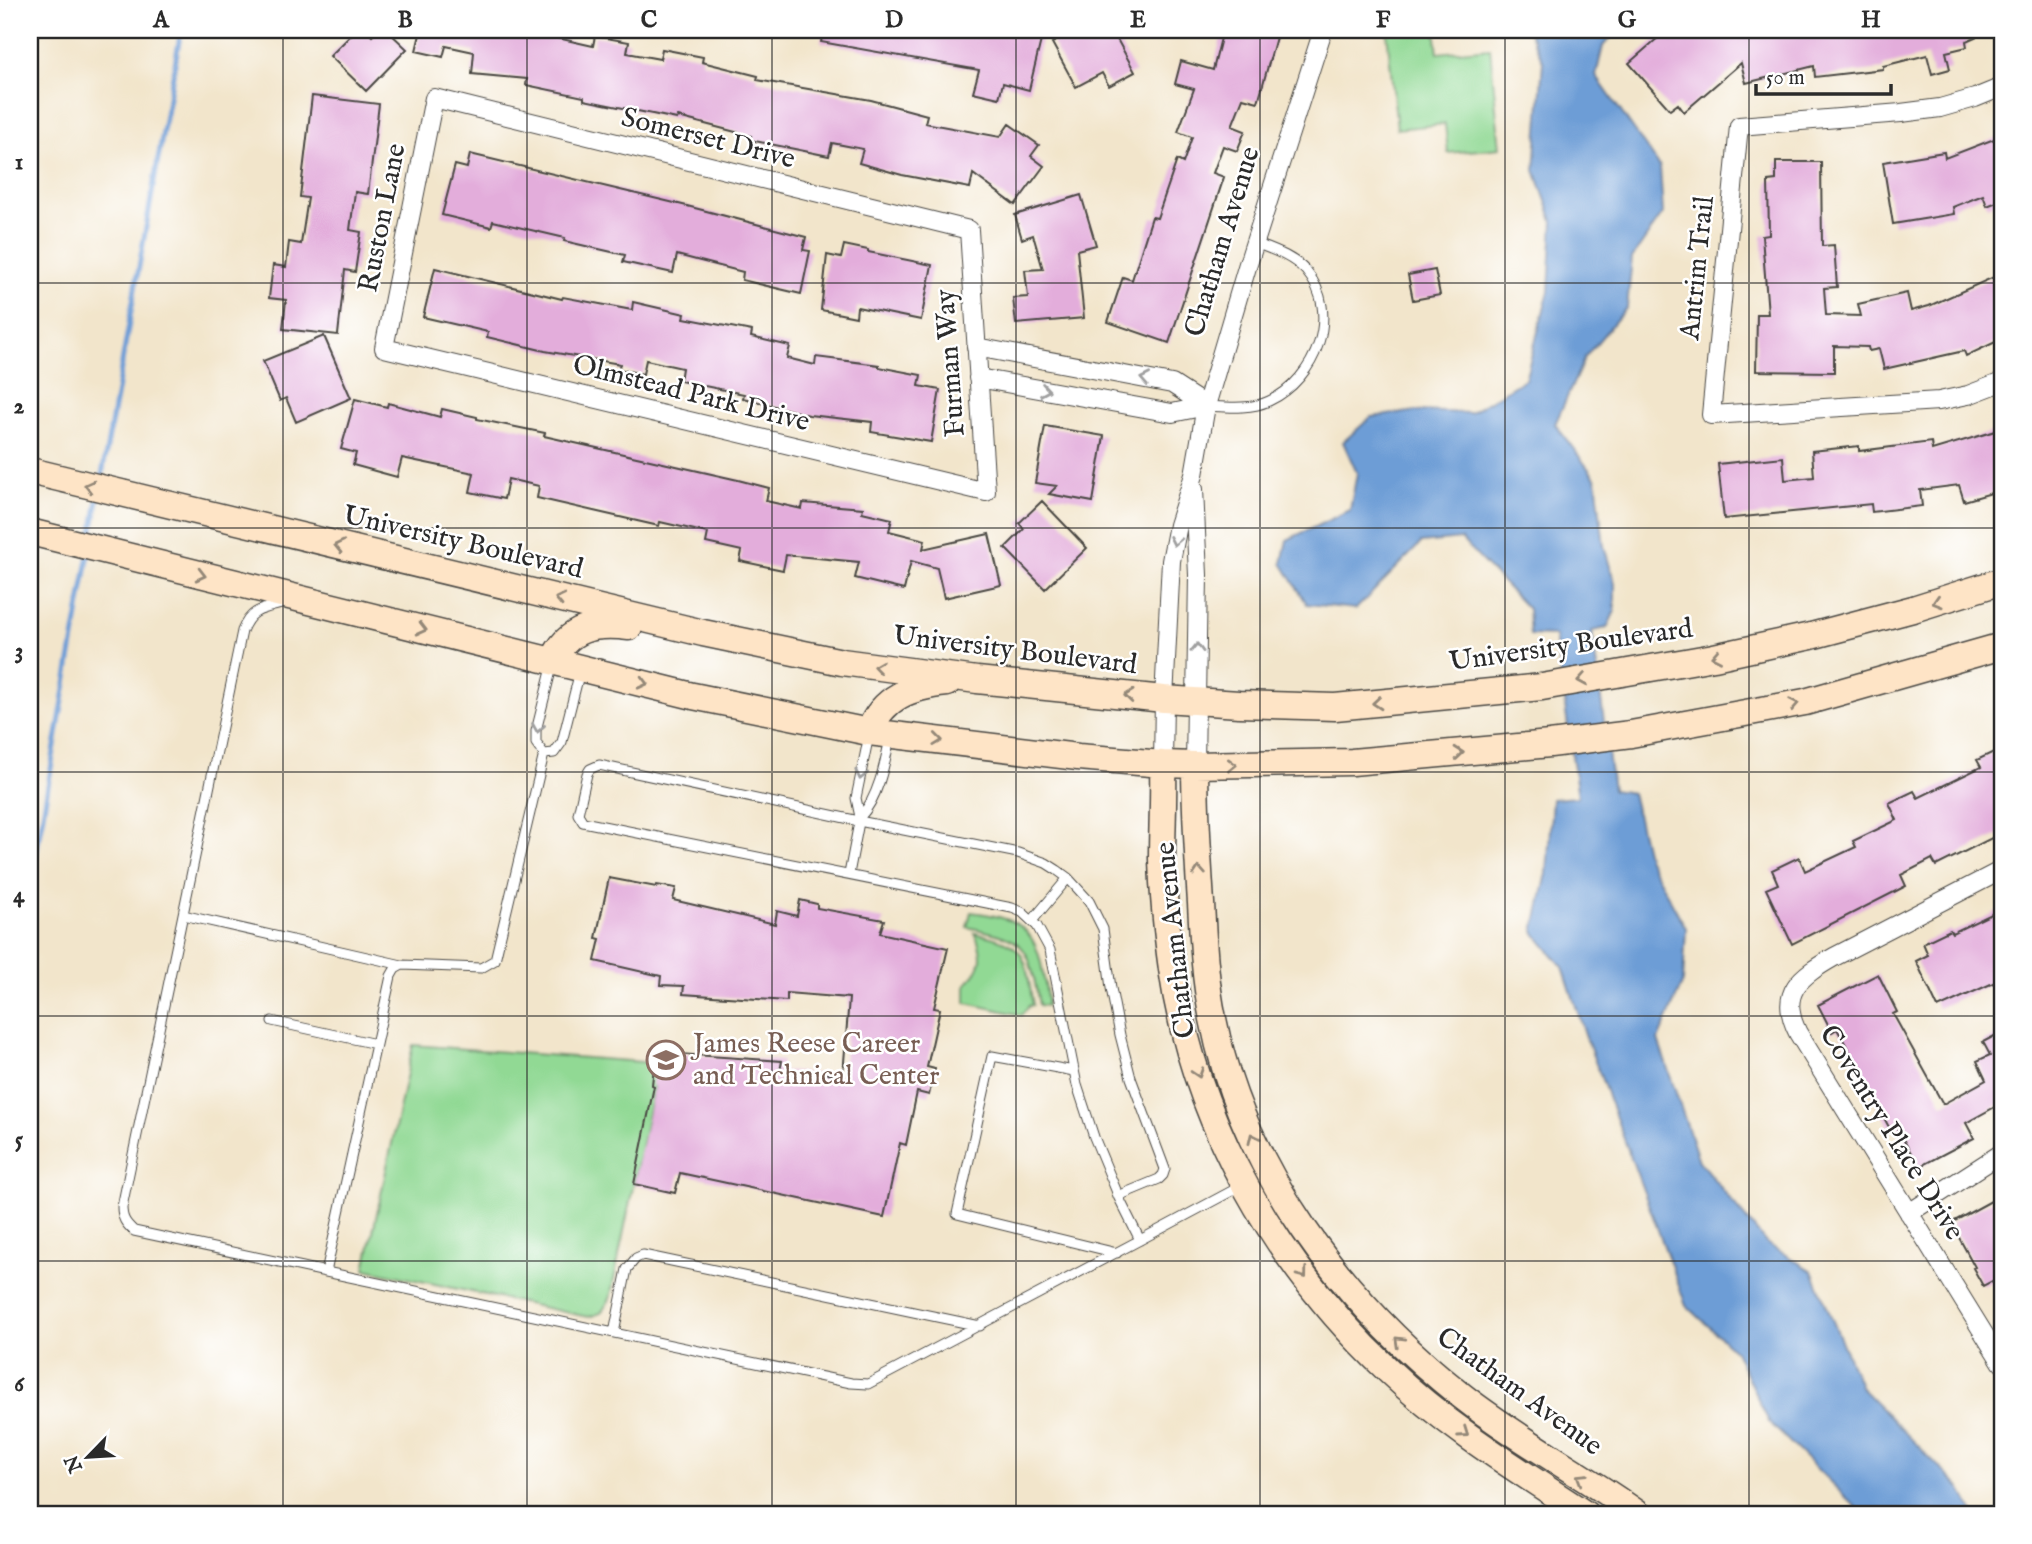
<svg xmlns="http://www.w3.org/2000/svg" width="2032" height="1544" viewBox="0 0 2032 1544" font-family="'IM FELL English',serif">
	<rect width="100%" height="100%" fill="#fff"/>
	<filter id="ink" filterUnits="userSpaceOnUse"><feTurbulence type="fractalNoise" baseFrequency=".0143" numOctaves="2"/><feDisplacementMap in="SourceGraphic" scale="14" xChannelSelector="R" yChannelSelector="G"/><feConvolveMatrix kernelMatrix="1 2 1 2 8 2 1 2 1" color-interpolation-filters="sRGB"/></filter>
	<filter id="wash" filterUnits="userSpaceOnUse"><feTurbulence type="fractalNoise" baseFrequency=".00686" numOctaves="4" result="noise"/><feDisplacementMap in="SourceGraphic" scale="28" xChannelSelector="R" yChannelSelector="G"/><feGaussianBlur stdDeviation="1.57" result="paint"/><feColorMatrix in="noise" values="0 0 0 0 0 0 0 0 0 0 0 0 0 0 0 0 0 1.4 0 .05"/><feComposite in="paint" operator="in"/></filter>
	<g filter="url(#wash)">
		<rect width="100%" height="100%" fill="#f2e5cb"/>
		<path fill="#91d994" stroke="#5e8260" stroke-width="2" d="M1411,30H1435L1438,53L1490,48L1500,148L1448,153L1445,124L1397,129L1387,32Z
			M971,912C1017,918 1036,926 1043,974C1045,984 1048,997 1047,1006L1039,1005C1028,944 1029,940 967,927Z
			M975,933C1030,945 1024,956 1033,1005L1029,1006L1021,1015L966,1003V985C983,966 985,957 975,933Z
			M413,1045L655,1063L654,1085L610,1299L601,1313L589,1317L583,1316L365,1269Z"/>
		<path fill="#6d9dd6" stroke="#4c6480" stroke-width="2" d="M1528,30H1617L1603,46L1596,76L1660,167L1663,213L1632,258L1627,307L1585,357L1555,424L1596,479L1604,546L1615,584V611L1607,628L1592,631L1613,790L1632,793L1648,860L1686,928L1683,982L1658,1040L1699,1161L1766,1243L1812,1271L1861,1388L1959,1487L1975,1514H1863L1769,1422L1735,1351L1686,1305L1587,1040L1563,967L1534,932L1547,873L1552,799L1578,797L1555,636L1530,635L1528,609L1461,539L1421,543L1356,609L1307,604L1282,563L1287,540L1350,510L1357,473L1343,442L1371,417L1417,411L1470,413L1525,379L1549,291L1553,221L1535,170L1543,61Z"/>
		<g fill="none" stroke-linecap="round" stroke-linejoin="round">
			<path stroke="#6d9dd6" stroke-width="5" d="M101,481L181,30
				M91,540L99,494
				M30,888L89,553"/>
		</g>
		<g id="blocks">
			<path fill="#e3addb" d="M356,30H366L372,36L378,30H387L407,49L366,91L330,56Z
				M421,30H522L593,46L595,36L629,42L627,53L660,59L662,49L703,57L702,62L758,76L757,80L871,100L927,115L925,123L1000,137L1009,124L1039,145L1031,156L1044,166L1015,205L973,174L970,188L902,175L859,163L863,149L832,143L829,156L750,140L751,136L678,117L677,119L584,100V97L526,85L527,79L472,74L474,52L446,46L443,57L416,51Z
				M823,30H1017L1042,36L1029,90L1003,83L999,98L973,92L979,70L821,42Z
				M1077,30H1112L1135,72L1109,86L1102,73L1076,87L1052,43Z
				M1223,30H1278L1258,102L1243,98L1232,126L1245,131L1237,151L1223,146L1213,173L1224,177L1169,343L1108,322L1123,277L1132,280L1152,217L1157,218L1177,160L1183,163L1192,137L1178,132L1194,89L1175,84L1181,61L1213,70Z
				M1667,30H1991L1966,41L1967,47L1946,52L1950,69L1932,74L1927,55L1883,66V69L1815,77L1814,66L1746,83L1741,63L1684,112L1678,104L1670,110L1629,63Z
				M312,96L379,104L368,194L355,192L350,230L361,232L355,272L345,270L338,335L283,329L286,300L269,298L273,265L286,267L289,242L301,244L308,198L300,197Z
				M2002,136V200L1987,206L1983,195L1953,207L1954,214L1893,224L1883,162L1944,152L1945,158Z
				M470,154L687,206L806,237L803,250L810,251L801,294L742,280L743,272L677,255L673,273L623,262L625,255L564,241L565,238L493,221L491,227L442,215L455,165L467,168Z
				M1776,162H1821L1822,246L1834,245L1837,287L1824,288L1826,315L1861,316L1858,304L1907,293L1911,311L1929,306L1996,276L2002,289V339L1966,356L1964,351L1884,369L1879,349L1869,351L1868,347L1834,346V372L1756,371L1757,314H1768L1762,236L1769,235L1768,181L1776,180Z
				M1081,195L1096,245L1077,250L1084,318L1016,324L1013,298L1028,297L1025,270L1043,269L1033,235L1022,239L1015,215Z
				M844,245L868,250V252L932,265L921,320L857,307L856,317L821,310L827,255L841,258Z
				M435,268L562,299L563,297L632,310L633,302L685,314L684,318L752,331L751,337L790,346L787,358L815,365L816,357L879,365V367L921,375L919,386L940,390L931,442L871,432L872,422L809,415L743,398L744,394L680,381L682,368L646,360L643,374L618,369L620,364L545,351L487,337L488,332L423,317Z
				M1435,270L1440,295L1413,300L1408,275Z
				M324,336L351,398L296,422L286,398L280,401L263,361Z
				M355,399L387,407L388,403L440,417L442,409L477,417V419L545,433L544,436L738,480L769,488L766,501L802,509L803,503L863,508L862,512L892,519L889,531L925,540L923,549L989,534L1001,585L944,598L937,568L911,561L904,590L855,578L859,562L786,555L783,570L740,561L742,551L706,543L708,533L660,522L659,526L537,498L539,486L508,479L504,499L470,492L474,473L402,458L397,477L353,465L356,453L341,449Z
				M1045,426L1104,436L1093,502L1049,494L1057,486L1035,483Z
				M2002,429V490L1964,501L1959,485L1920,490L1922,506L1872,512L1871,504L1724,519L1718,464L1783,457L1785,480L1814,477L1812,451L1859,446V451L1931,442L1932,450Z
				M1042,501L1087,548L1045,589L1005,548L1024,529L1019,523Z
				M2002,748V833L1936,866L1932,859L1901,875L1906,886L1792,944L1766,889L1778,884L1772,870L1799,857L1805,871L1856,847L1853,841L1897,820L1889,803L1914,791L1918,798L1981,767L1977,760Z
				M609,878L656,887L657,885L676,888L673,900L775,924L777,911L797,916L800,900L817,904V908L884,920L880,933L948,948L934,1008L940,1009L927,1067L935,1069L929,1095L917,1092L906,1145L900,1143L884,1217L680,1173L675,1193L634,1184L654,1086L652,1085L655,1057L678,1059L679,1054L782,1061L780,1071L843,1075L849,998L787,993V1001L683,994L684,986L660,985L661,976L595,961L600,939L596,938Z
				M2002,909V979L1938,1008L1916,961L1928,955L1923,943L1950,930L1952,933Z
				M1878,974L1897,1012L1893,1014L1943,1104L1986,1080L1977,1061L1990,1055L1983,1042L2002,1032V1103L1966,1123L1974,1138L1919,1167L1895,1125L1890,1129L1877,1105L1879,1104L1837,1029L1832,1032L1818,1005Z
				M2002,1195V1276L1983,1286L1973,1268L1975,1267L1951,1223Z"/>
		</g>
	</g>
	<g filter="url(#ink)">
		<use href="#blocks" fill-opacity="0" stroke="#494743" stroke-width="2"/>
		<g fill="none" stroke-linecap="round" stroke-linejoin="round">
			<defs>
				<path id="lane" d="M1206,406C1226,407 1250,410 1269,401C1316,379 1342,313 1306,271C1292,256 1273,250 1255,243
					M286,603C263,609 251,608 242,631L122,1207C122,1218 125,1223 134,1231L326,1272
					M553,663L536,731V743L544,754L554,753L562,742L580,671
					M544,754L495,960L481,968L402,965L395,969L391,976L326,1272L851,1383L868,1384L1140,1240
					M860,817C878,799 885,763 890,738
					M849,874L860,817L856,798L869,735
					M183,915L402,965
					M1032,921L1068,878
					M272,1021L376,1044
					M1074,1071L992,1056L957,1214L1117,1253
					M1118,1196L1159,1179L1163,1175L1165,1169L1131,1078L1120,1035L1111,988L1103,929L1089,901L1068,878L1057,870L1046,863L1018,853L859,821L599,765L590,769L587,774L578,814L583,822L1012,908L1022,912L1037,926L1050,950L1077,1085L1094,1137L1116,1190L1118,1196L1140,1240L1243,1185
					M614,1333L627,1269L636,1258L643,1255L980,1326"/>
				<path id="street" d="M2002,87L1975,98L1940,108L1901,113L1739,126L1711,415L1939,401L1968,395L2002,382
					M434,98L969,230L986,492L384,348Z
					M976,347L1172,384L1206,406
					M978,378L1172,413L1206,406
					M1194,489L1198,575L1195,765
					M1163,764L1164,699L1171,561L1178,525L1194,475L1206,406L1247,267L1323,30
					M2002,870L1834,957C1801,976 1777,992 1798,1033L2002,1363
					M1909,1213L2002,1153"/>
				<path id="secondary" d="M30,471L703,633L842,662L977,680L1164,699L1239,704L1335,707L1542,687L1714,657L1811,636L1913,609L2002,581
					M30,532L693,696L869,732L1078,757L1163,764L1195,765L1352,762L1550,744L1631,734L1805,702L2002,646
					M553,661C568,627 594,623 629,627
					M869,732C883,696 911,687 947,683
					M1163,764C1164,796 1162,827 1162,859C1163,896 1167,933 1172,969C1194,1123 1277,1266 1389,1371C1447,1427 1518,1470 1585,1514
					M1195,765C1195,812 1198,857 1201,903C1203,942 1205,981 1213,1019C1243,1171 1343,1302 1462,1396C1518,1440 1581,1473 1638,1514"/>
			</defs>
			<use href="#lane" stroke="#494743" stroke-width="11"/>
			<use href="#street" stroke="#494743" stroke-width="20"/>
			<use href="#secondary" stroke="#494743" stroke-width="29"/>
			<use href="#lane" stroke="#fff" stroke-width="9"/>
			<use href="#street" stroke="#fff" stroke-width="18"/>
			<use href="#secondary" stroke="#fee4c6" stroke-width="26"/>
		</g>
		<defs><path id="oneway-chevron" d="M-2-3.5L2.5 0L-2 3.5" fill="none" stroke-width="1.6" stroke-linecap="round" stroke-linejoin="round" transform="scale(1.75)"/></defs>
		<g stroke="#a0a0a0">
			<use href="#oneway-chevron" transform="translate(1145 379) rotate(-169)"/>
			<use href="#oneway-chevron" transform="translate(1045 390) rotate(10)"/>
			<use href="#oneway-chevron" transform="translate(1175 541) rotate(101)"/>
			<use href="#oneway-chevron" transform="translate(1197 648) rotate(-89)"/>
			<use href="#oneway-chevron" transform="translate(538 728) rotate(99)"/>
			<use href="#oneway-chevron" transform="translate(861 775) rotate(102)"/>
		</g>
		<g stroke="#948878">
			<use href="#oneway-chevron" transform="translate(89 486) rotate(-166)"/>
			<use href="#oneway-chevron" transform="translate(339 546) rotate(-167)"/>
			<use href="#oneway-chevron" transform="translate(201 575) rotate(14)"/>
			<use href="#oneway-chevron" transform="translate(560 599) rotate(-167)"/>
			<use href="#oneway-chevron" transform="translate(1937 602) rotate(163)"/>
			<use href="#oneway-chevron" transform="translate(422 629) rotate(14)"/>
			<use href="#oneway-chevron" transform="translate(1716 656) rotate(169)"/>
			<use href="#oneway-chevron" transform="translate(878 667) rotate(-172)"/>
			<use href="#oneway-chevron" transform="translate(1582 680) rotate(170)"/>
			<use href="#oneway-chevron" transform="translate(643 683) rotate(14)"/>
			<use href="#oneway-chevron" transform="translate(1129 696) rotate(-174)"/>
			<use href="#oneway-chevron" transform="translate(1377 703) rotate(175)"/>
			<use href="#oneway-chevron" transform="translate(1794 704) rotate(-11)"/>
			<use href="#oneway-chevron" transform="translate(938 740) rotate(7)"/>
			<use href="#oneway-chevron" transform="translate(1459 753) rotate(-5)"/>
			<use href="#oneway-chevron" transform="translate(1232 765) rotate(-1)"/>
			<use href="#oneway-chevron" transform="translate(1199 871) rotate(-94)"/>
			<use href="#oneway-chevron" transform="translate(1198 1073) rotate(72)"/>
			<use href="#oneway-chevron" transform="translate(1253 1138) rotate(-115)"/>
			<use href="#oneway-chevron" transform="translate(1303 1274) rotate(53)"/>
			<use href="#oneway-chevron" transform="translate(1399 1341) rotate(-136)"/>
			<use href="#oneway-chevron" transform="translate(1464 1433) rotate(35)"/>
			<use href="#oneway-chevron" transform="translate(1581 1478) rotate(-148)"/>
		</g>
	</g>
	<path fill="none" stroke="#2b2b2b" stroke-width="2" stroke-opacity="0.55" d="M283,30V1514M527,30V1514M772,30V1514M1016,30V1514M1260,30V1514M1505,30V1514M1749,30V1514M30,283H2002M30,528H2002M30,772H2002M30,1016H2002M30,1261H2002"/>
	<defs>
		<symbol id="school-ring" viewBox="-11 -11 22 22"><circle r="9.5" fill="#fff" stroke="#8d6e63" stroke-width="1.5"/><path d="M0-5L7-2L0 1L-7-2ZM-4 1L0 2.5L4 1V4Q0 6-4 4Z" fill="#8d6e63"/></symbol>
	</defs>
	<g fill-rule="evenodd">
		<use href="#school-ring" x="644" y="1038" width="44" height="44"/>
	</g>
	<g text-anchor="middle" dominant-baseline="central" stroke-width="5" stroke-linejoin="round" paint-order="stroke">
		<g font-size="28" fill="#2b2b2b" stroke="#fff">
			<text transform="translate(708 139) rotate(14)">Somerset Drive</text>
			<text transform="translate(383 218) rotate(-79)">Ruston Lane</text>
			<text transform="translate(1223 242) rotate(-73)">Chatham Avenue</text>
			<text transform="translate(1698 268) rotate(-84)">Antrim Trail</text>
			<text transform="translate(951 363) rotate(-94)">Furman Way</text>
			<text transform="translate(691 394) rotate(14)">Olmstead Park Drive</text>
			<text transform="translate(463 543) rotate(13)">University Boulevard</text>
			<text transform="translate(1571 646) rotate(-8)">University Boulevard</text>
			<text transform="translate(1015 651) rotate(7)">University Boulevard</text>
			<text transform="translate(1176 940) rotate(-96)">Chatham Avenue</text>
			<text transform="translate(1891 1133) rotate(58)">Coventry Place Drive</text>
			<text transform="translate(1519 1392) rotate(36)">Chatham Avenue</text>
		</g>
		<g font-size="28" fill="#785e54" stroke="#fff" text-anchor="start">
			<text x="693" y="1044">James Reese Career<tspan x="693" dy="32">and Technical Center</tspan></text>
		</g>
	</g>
	<rect width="2032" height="1544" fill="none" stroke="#fff" stroke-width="77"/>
	<g transform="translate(88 1457) rotate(245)" stroke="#ffffff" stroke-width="5" paint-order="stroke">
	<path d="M0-5L12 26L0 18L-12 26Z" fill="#2b2b2b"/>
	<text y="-10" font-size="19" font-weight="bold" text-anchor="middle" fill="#2b2b2b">N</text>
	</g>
	<path d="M1756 84v10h135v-10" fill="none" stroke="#2b2b2b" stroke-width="3.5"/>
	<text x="1766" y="84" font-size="21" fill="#2b2b2b" stroke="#ffffff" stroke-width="5" paint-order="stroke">50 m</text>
	<rect x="38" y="38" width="1956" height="1468" fill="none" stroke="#2b2b2b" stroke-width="2.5"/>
	<g font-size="23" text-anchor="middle" font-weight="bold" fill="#2b2b2b">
		<text x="161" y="27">A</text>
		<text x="405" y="27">B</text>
		<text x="649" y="27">C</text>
		<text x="894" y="27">D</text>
		<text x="1138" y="27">E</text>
		<text x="1383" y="27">F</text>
		<text x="1627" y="27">G</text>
		<text x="1871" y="27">H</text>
		<text x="19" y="169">1</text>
		<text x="19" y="413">2</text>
		<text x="19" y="658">3</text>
		<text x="19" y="902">4</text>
		<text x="19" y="1147">5</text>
		<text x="19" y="1391">6</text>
	</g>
</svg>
